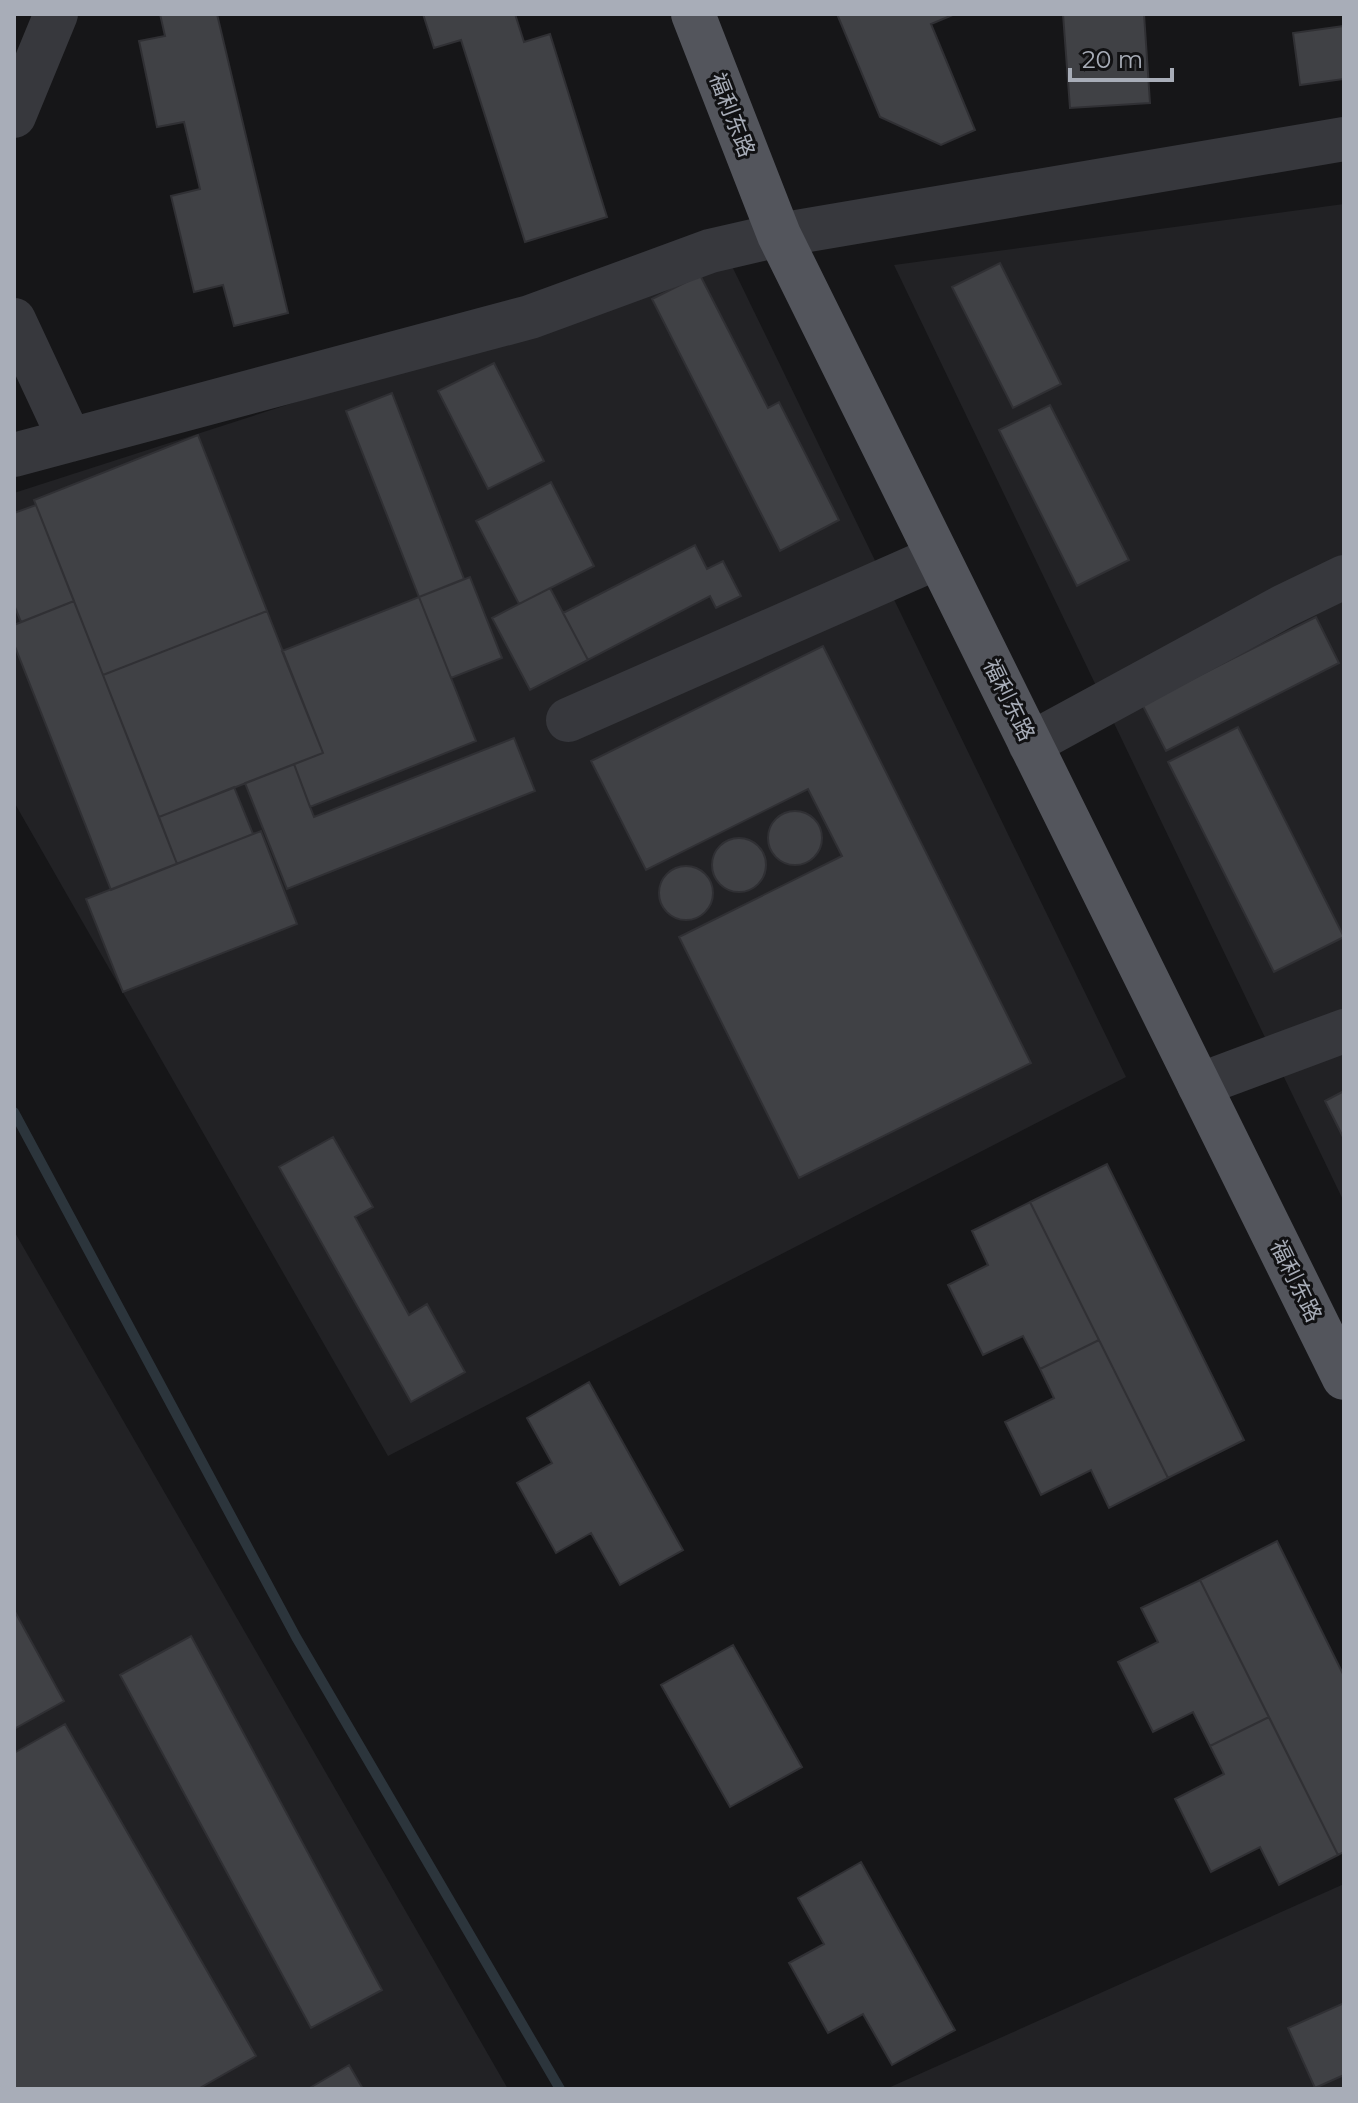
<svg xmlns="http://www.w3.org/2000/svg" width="1358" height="2103" viewBox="0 0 1358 2103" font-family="Montserrat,'Noto Sans SC',sans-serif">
	<rect width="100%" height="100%" fill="#161618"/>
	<path fill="#222225" d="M1344,204V1202L894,265Z
		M730,262L1126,1077L388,1456L14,802V493Z
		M14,1231L508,2089H14Z
		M1344,1884V2089H886Z"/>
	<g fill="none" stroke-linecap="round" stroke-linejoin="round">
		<path stroke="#2c353c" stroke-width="10" d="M14,1112L296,1637L560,2089"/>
	</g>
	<path fill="#404145" stroke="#303034" stroke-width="2" d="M160,14H217L288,313L234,326L223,285L194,292L171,196L200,189L184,122L157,127L139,41L165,36Z
		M423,14H515L524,42L550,34L607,217L525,242L461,40L434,48Z
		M837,14H955L931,24L975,130L941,145L880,117Z
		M1063,14H1144L1150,103L1070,108Z
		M1344,26V79L1300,85L1293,33Z
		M1000,263L1061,384L1013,408L952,287Z
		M700,275L768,408L779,402L839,520L780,551L652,299Z
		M494,363L544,461L488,489L438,391Z
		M392,393L464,579L419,597L346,411Z
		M1050,405L1129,560L1077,586L999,430Z
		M198,435L267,611L103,675L34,500Z
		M551,482L594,566L519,604L476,521Z
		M36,505L74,601L21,622L14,605V513Z
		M695,545L707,569L723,561L741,596L716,608L710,596L588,660L563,613Z
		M470,577L502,658L451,678L419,597Z
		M550,588L588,660L530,690L492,618Z
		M419,597L476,741L310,807L294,764L323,753L282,651Z
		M74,601L177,864L111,890L14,644V625Z
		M267,611L323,753L159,817L103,675Z
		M1316,617L1339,663L1166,751L1142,704Z
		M823,646L1031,1063L799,1178L679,937L842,856L808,789L646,870L591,761Z
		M1238,727L1344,937L1274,972L1168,762Z
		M514,738L535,791L287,889L245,783L294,764L314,817Z
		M234,787L253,834L177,864L159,817Z
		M768 838a27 27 0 1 1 54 0a27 27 0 1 1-54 0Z
		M261,831L297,924L123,992L86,899Z
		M712 865a27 27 0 1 1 54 0a27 27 0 1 1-54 0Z
		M659 893a27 27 0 1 1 54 0a27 27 0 1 1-54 0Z
		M1344,1091V1139L1325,1101Z
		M333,1137L373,1207L355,1217L409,1315L427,1304L465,1372L411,1402L279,1167Z
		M1107,1164L1244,1440L1168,1478L1030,1202Z
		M1030,1202L1099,1340L1040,1369L1023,1336L983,1355L948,1285L988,1265L972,1231Z
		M1099,1340L1168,1478L1109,1508L1091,1470L1041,1495L1005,1422L1054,1398L1040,1369Z
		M589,1382L683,1550L620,1585L591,1533L556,1553L517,1483L552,1463L527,1418Z
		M1277,1541L1344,1676V1852L1338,1855L1200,1580Z
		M1200,1580L1269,1717L1210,1746L1193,1712L1153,1732L1118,1662L1158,1642L1141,1608Z
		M14,1610L64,1701L14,1729Z
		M191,1636L382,1990L311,2028L120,1675Z
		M733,1645L802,1767L730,1807L661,1685Z
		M1269,1717L1338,1855L1279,1885L1260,1847L1211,1872L1175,1799L1224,1774L1210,1746Z
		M65,1724L256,2056L198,2089H14V1753Z
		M861,1862L955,2030L892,2065L863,2014L828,2033L789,1963L824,1944L798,1898Z
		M1344,2003V2075L1315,2088L1288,2028Z
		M349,2065L363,2089H308Z"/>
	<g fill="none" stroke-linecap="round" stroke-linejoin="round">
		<path stroke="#37383d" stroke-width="44" d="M14,116L56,14
			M14,320L70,440
			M14,455L530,317L710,251L779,235L1344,139
			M568,720L938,557
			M1030,744L1284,606L1344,577
			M1199,1085L1344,1031"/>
		<path stroke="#53555c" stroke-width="44" d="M693,14L779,235L1344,1378"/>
	</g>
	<g text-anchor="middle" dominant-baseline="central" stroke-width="6" stroke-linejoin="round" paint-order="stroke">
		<g font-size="22" fill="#a8adb8" stroke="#111113">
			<text transform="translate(732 115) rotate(69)">福利东路</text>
			<text transform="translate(1009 700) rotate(64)">福利东路</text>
			<text transform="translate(1296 1281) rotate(64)">福利东路</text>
		</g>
	</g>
	<rect width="1358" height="2103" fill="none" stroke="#a8adb8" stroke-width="32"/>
	<path d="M1070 68v12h102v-12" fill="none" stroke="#a8adb8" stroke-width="4"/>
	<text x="1082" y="68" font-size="24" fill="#a8adb8" stroke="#111113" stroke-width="6" paint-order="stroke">20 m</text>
</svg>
